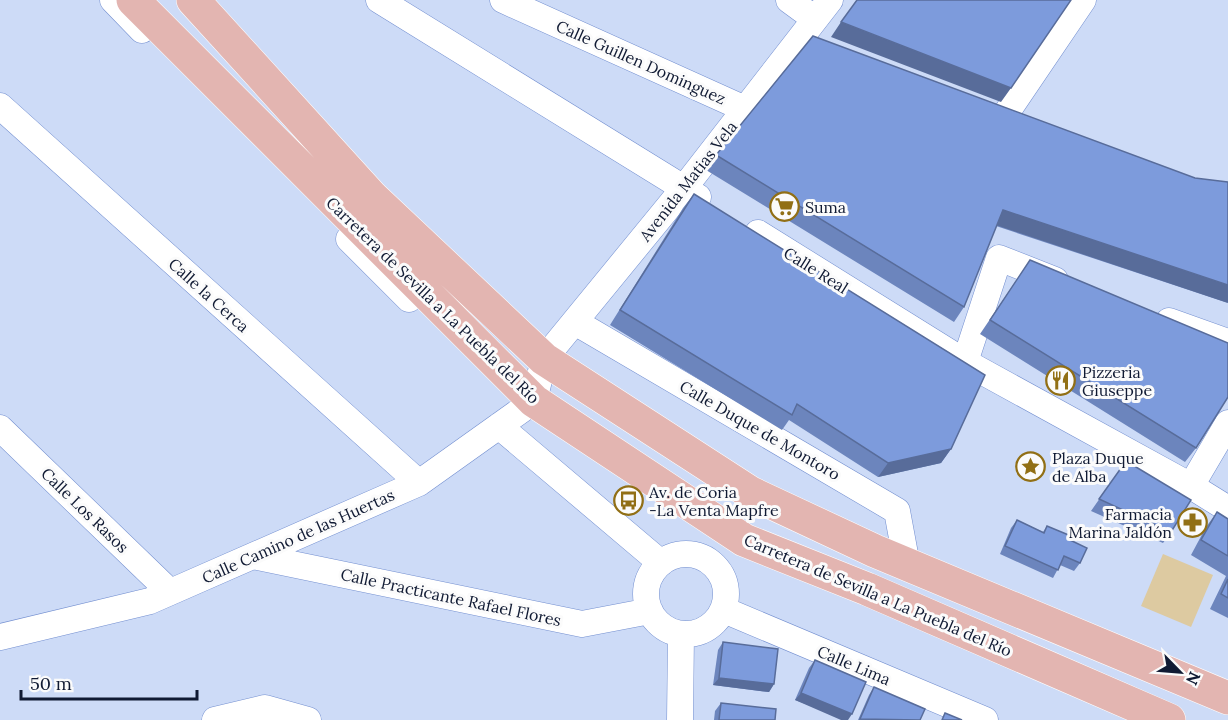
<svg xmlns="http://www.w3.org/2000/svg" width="1228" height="720" viewBox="0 0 1228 720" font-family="Lora,serif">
	<rect width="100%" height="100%" fill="#cddbf7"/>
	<path fill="#ddcaa1" d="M1163,554L1213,575L1191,627L1141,606Z"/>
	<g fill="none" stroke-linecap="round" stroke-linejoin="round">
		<defs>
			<path id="minor" d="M113,0L142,30
				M379,0L698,197
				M503,0L745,109
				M789,0L815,19
				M0,106L419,483
				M1003,118L1083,0
				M758,233L965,362L1191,486L1228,509
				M349,239L409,299
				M1169,321L1228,342
				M575,322L897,511L907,565
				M965,362L999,258L1055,280
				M499,426L661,563
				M0,428L170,592
				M1191,486L1228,423
				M646 594a40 40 0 1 1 80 0a40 40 0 1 1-80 0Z
				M253,556L582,624L650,611
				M724,610L985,720
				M0,637L150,601L419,483L534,401L544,359L684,188L830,0
				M215,720L265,708L308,720
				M680,720L681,634"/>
			<path id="major" d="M133,0L534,401L744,540L867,589L1169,720
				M193,0L372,197L544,359L751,493L875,551L1228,698"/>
		</defs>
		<use href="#minor" stroke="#738fd0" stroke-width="27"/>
		<use href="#major" stroke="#fff" stroke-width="34"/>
		<use href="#minor" stroke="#fff" stroke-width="26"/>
		<use href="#major" stroke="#e3b5b1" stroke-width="33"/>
	</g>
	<path fill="#6c85bd" d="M813,36L1228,303L996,226L964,307L954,322L706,170L716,155Z
		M694,194L951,449L941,463L878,477L789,420L782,430L610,325L683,208Z
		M1020,275L1196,448L1185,462L980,334Z
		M1126,461L1171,532L1163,543L1091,511Z
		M1217,512L1228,519V618L1210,609L1226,576L1191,555L1206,527Z
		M1017,520L1043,532L1047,526L1070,540L1080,563L1074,571L1060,565L1053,578L1000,554L1011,528Z
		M723,642L774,684L769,692L713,685L718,650Z
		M815,660L848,720L795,700L809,668Z
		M874,687L920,720H858L869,695Z
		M721,703L775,720H714L715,711Z"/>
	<path fill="#586c9a" d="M841,22L1011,88L1001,102L831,37Z
		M1003,210L1228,285V303L993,224Z
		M951,449L941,463L878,477L888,463Z
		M719,678L774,684L769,692L713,685Z
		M801,693L852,714L848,720H841L795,700Z"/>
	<path fill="#7d9bdc" stroke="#586c9a" stroke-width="1.5" d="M857,0H1071L1011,88L841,22Z
		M813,36L1195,178L1228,182V285L1003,210L964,307L716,155Z
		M694,194L985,375L951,449L888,463L797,404L792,415L620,310Z
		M1030,260L1228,343V397L1196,448L990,320Z
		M1126,461L1191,500L1171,532L1099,499Z
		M1217,512L1228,519V556L1201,540Z
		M1017,520L1044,533L1047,526L1071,536L1070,540L1087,548L1080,563L1064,556L1058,570L1005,546Z
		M1228,579V598L1221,594Z
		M723,642L778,649L774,684L719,678Z
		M815,660L866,682L852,714L801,693Z
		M874,687L925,709L920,720L860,719Z
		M721,703L776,709L775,720H719Z
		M945,713L962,720H942Z"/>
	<defs>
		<symbol id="supermarket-ring" viewBox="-11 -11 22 22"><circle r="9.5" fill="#fbfbfb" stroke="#916f15" stroke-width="1.5"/><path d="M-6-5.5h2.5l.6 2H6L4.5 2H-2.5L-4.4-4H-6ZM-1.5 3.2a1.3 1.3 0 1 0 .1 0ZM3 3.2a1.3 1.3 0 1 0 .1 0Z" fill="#916f15"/></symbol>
		<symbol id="restaurant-ring" viewBox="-11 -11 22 22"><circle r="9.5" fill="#fbfbfb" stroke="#916f15" stroke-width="1.5"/><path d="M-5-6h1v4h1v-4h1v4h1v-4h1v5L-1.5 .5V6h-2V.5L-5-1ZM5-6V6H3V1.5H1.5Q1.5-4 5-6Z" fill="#916f15"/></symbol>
		<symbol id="sight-ring" viewBox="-11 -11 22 22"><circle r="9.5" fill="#fbfbfb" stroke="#916f15" stroke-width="1.5"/><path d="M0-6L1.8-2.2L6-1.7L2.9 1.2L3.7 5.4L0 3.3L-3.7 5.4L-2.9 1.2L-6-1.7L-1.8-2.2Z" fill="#916f15"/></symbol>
		<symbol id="bus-ring" viewBox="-11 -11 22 22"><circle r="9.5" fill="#fbfbfb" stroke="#916f15" stroke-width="1.5"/><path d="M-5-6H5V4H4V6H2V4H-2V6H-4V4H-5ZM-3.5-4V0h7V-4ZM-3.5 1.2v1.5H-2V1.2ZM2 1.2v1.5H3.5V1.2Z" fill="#916f15"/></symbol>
		<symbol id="pharmacy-ring" viewBox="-11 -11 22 22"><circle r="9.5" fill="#fbfbfb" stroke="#916f15" stroke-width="1.5"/><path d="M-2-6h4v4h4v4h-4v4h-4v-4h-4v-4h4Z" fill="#916f15"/></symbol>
	</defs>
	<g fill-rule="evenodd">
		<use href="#supermarket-ring" x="768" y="190" width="33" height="33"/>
		<use href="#restaurant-ring" x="1044" y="364" width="33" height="33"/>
		<use href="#sight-ring" x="1014" y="450" width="33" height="33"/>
		<use href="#bus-ring" x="612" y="484" width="33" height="33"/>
		<use href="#pharmacy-ring" x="1176" y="506" width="33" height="33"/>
	</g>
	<g text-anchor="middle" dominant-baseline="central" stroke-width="6" stroke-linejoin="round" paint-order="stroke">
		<g font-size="16" fill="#101a33" stroke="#fbfbfb">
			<text transform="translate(641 62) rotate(24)">Calle Guillen Dominguez</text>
			<text transform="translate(688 181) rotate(-52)">Avenida Matias Vela</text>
			<text transform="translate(816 270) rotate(32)">Calle Real</text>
			<text transform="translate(209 295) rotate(42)">Calle la Cerca</text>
			<text transform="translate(433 300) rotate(44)">Carretera de Sevilla a La Puebla del Río</text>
			<text transform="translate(760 430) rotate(30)">Calle Duque de Montoro</text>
			<text transform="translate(85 510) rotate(44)">Calle Los Rasos</text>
			<text transform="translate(298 536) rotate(-24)">Calle Camino de las Huertas</text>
			<text transform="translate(878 595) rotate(23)">Carretera de Sevilla a La Puebla del Río</text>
			<text transform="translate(451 597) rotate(12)">Calle Practicante Rafael Flores</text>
			<text transform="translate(854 665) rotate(23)">Calle Lima</text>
		</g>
		<g font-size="16" fill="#101a33" stroke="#fbfbfb" text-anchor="start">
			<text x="805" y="207">Suma</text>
			<text x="1082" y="372">Pizzeria<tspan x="1082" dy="18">Giuseppe</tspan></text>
			<text x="1052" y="458">Plaza Duque<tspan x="1052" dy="18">de Alba</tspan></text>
			<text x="649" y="492">Av. de Coria<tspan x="649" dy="18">-La Venta Mapfre</tspan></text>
			<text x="1172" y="514" text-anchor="end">Farmacia<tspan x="1172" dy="18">Marina Jaldón</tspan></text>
		</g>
	</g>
	<g transform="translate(1180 672) rotate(115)" stroke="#fbfbfb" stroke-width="4.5" paint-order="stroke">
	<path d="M0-4.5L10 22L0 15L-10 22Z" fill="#101a33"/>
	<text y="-9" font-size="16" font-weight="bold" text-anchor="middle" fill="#101a33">N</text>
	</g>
	<path d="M21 690v9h176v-9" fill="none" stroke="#101a33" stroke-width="3"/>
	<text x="30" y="690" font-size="18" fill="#101a33" stroke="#fbfbfb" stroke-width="4.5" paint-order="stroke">50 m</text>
</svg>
